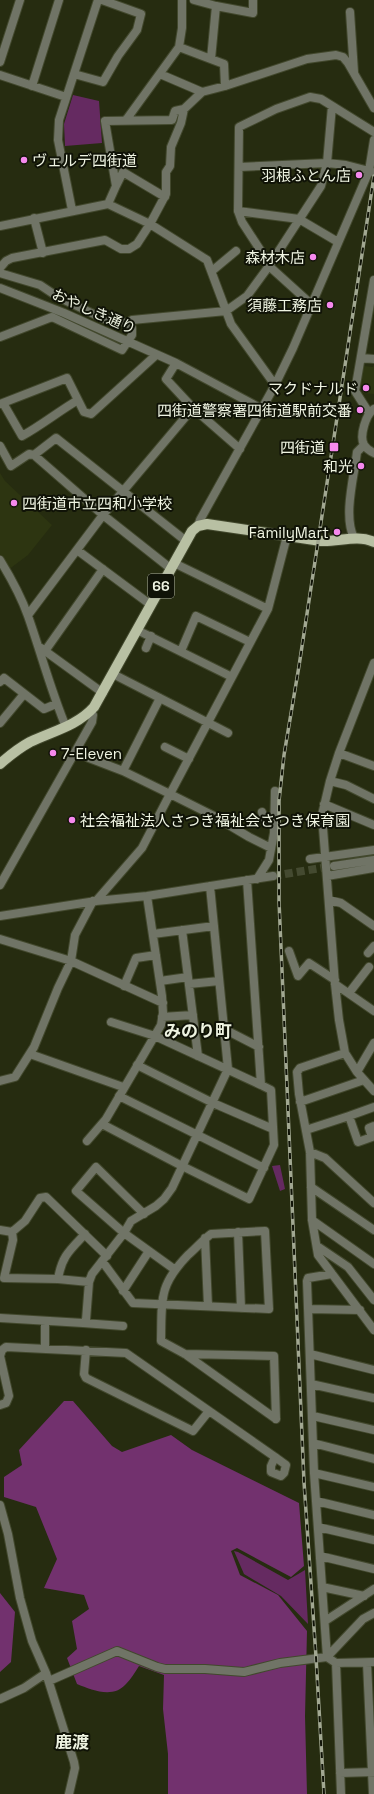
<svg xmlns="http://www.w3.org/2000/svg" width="374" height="1794" viewBox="0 0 374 1794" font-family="'Space Grotesk','Noto Sans JP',sans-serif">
	<rect width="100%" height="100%" fill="#262c10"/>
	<path fill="#2d3511" d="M374,365V394L363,393L360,388L364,366L373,367Z
		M0,473L5,481L52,525L28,555L8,570L0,558Z"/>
	<path fill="#652a61" d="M73,95L99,101L102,143L65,146L64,124Z
		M280,1165L285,1189L280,1191L272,1166Z
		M234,1551L238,1552L288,1580L305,1570L308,1624L281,1596L244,1574Z"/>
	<path fill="#72316e" d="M64,1401H73L112,1446L122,1452L171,1435L192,1450L299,1503L304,1566L291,1577L237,1548L231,1551L240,1575L278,1595L307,1631L305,1716L307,1794H168V1754L163,1709L164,1675L139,1666C135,1672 131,1679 126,1684C113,1699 92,1690 77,1684L67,1658L77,1649L72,1621L89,1609L84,1595L44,1588L57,1559L36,1507L4,1497V1477L22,1465L19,1450Z
		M0,1593L15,1612L11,1662L0,1672Z"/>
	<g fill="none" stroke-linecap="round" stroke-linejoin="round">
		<path stroke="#444a30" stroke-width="8" stroke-dasharray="8 4" stroke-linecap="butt" d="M273,876L333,866"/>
		<defs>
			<path id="minor" d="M194,0L216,6L253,13V0
				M350,12L354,72
				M179,47L224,64L225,86
				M211,59L216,6
				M0,62L20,0
				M74,74L103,82L118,56L137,30L141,14L102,0
				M160,74L202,92
				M0,75L66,97
				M32,86L59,0
				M126,120L179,47L182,28V0
				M239,167L327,163L346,165L373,172
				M116,186L123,172L165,197
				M108,204L116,186L105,121L172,120L175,111L184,109L202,92L225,86L307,59L336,55L343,57L348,63L374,108
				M72,210L58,140L59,120L98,0
				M238,211L299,219L338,242
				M34,218L43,253
				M0,226L108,204L150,224L207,260L231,324L275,385
				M270,265L242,222L238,211L239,127L276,109L310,97L321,99L374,132
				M269,266L311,304
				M0,268L6,261L12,258L105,240L121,249H129L137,244L150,224L166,194V172L170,166L171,147L181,123L184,109
				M212,271L236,251
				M0,273L40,285L58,297L104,319L117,318L126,324
				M0,288L64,313L176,363L262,409
				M0,337L52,317L122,350L132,335V328L126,324L132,320L226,311L247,296L269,266L321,186L327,163L332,106
				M361,358L374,359
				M176,363L166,379L193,408L240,449
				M3,403L22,436C42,425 59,411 78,400
				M0,404L67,378L84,412L91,414L156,355
				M374,409C366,414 359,436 364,445C366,448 370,451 374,453
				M369,413L355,391L374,280
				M0,446L11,466L29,454L34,455L103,515L170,568
				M34,455L56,438L186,541
				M198,526L200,520L275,385L293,348L369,171L374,140
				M354,538C343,516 354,477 357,452L364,445
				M77,550L151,605
				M0,560C11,578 21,596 28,616C41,653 51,691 66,727
				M174,563L268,609
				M28,615L103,515L193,408
				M137,630L232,677
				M41,648L103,693
				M146,648L151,636
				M45,651L103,569
				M181,651L196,616L250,642
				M374,663L339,753L330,781L322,815L335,984L339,1020L345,1053L357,1072L374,1091
				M113,674L228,733
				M0,682L4,678L44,709L56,704
				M0,723L24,694
				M165,747L189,759
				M76,751L89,758L123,771L170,794L212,815L249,837L271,848
				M339,753L374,766
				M123,771L160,698
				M330,781L346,785L374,799
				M324,804L374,825
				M262,812L264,819L274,820
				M310,859L374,850
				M334,866L374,860
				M327,876L374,868
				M257,879L269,860L274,833L275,791
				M247,880L261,1085
				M0,885L92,722L93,715L90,711
				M329,900L341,903L374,926
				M96,901L142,848L170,794L268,609L287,536
				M0,916L96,901L147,896L273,876
				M182,930L198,1056
				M153,934L214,926
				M0,939L71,961L163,1003
				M289,951L298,976L309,963L335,980
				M368,953L374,946
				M160,981L188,977
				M189,984L219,981
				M335,984L374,1011
				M124,986L136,958L156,955
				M349,993L369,967
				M162,1017L193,1015
				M224,1029L259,1047
				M345,1053L300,1068L297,1072L299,1094L310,1152L312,1220L318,1255L374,1330
				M30,1054L123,1087
				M137,1065L213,1103L273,1129
				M357,1072L374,1043
				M0,1081L15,1077L34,1047L58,988L71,961L75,935L93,901
				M119,1096L264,1168
				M300,1102L364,1080
				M374,1107L349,1116L358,1142L372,1137L369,1128L374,1126
				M102,1124L182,1166L249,1199L274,1145L271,1090L261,1085L155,1036L111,1022
				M306,1130L349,1116
				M87,1141L106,1119L161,1025L163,1013L162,996L147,896
				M310,1152L325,1158L374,1203
				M311,1187L374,1230
				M144,1214L96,1167L76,1191L124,1233L174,1269
				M312,1220L374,1264
				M0,1230L12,1232
				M238,1232L241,1308
				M205,1238L208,1306
				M317,1246L348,1267L374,1300
				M102,1261L133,1303L269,1309L265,1231L211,1234C203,1240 196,1248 188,1255C158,1286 162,1300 161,1341L185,1354L276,1419
				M58,1279C62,1256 69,1251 85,1234
				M89,1282L58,1279L4,1278L13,1240L12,1232L25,1221L40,1198L46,1197L107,1256
				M123,1291L149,1251
				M309,1309L360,1310
				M0,1318L83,1323L86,1320L89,1282L92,1274L124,1233L131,1221L156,1206L164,1199L172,1188L228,1069L210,886
				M45,1322V1349
				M83,1323L123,1326
				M86,1350L84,1374L86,1378L193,1431L209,1411
				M185,1354L274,1356L276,1419
				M310,1354L374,1370
				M311,1384L374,1398
				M0,1405L6,1403L9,1396L0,1356L2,1350L6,1347L126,1353L275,1457L286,1465L284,1473L281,1476L271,1472V1466L275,1457
				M313,1416L374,1430
				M313,1443L374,1459
				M314,1473L374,1487
				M316,1501L374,1515
				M0,1505L8,1534L20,1598L32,1641L46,1673L74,1762L75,1768L69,1794
				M318,1527L374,1540
				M320,1556L374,1569
				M322,1587L364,1596
				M325,1621L374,1589
				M327,1657L314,1473L307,1281L308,1278L332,1274
				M327,1657L363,1619L374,1613
				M336,1663L374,1662
				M367,1663L373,1794
				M49,1681L117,1651L157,1667L165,1669H205L244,1672L280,1663L327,1657L336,1663L341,1794
				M0,1699L24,1688L46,1673
				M340,1773L374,1772"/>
			<path id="major" d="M0,764C9,756 19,748 30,742C53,731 77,726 94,707L192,531L198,526L207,524L321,541C339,542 357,534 374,542"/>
		</defs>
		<use href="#minor" stroke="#42482d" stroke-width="10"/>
		<use href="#major" stroke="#42482d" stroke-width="12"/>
		<use href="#minor" stroke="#707466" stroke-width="8"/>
		<use href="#major" stroke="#b8c0a3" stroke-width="10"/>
		<defs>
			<path id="rail" d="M324,1794L316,1657L304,1482L279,901V801L284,755L299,666L374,176"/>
		</defs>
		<use href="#rail" stroke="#a2a892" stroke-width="3.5"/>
		<use href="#rail" stroke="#101307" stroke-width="2" stroke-dasharray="6" stroke-linecap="butt"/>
	</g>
	<g fill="#f689ed" stroke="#101307" stroke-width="1.5">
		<circle cx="24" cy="160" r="4"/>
		<circle cx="359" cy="175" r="4"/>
		<circle cx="313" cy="257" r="4"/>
		<circle cx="330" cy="305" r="4"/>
		<circle cx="366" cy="388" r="4"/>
		<circle cx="360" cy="410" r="4"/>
		<rect x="329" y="442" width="10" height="10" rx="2"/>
		<circle cx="361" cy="466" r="4"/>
		<circle cx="14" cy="503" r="4"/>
		<circle cx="337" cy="532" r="4"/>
		<circle cx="53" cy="753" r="4"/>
		<circle cx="72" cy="820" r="4"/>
	</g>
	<g text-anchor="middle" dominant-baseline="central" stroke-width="4" stroke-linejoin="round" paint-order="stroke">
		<rect fill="#101307" stroke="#acb0a0" stroke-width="1" x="148" y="574" width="26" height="24" rx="3"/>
		<g font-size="14" font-weight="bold" fill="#eff4e2">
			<text x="161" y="586">66</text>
		</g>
		<g font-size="15" fill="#eff4e2" stroke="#101307" text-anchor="end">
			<text x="32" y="160" text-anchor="start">ヴェルデ四街道</text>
			<text x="351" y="175">羽根ふとん店</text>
			<text x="305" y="257">森材木店</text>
			<text x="322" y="305">須藤工務店</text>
			<text x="358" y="388">マクドナルド</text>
			<text x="352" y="410">四街道警察署四街道駅前交番</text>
			<text x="325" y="447">四街道</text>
			<text x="353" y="466">和光</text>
			<text x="22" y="503" text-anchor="start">四街道市立四和小学校</text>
			<text x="329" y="532">FamilyMart</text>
			<text x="61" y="753" text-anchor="start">7-Eleven</text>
			<text x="80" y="820" text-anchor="start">社会福祉法人さつき福祉会さつき保育園</text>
		</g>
		<g font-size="15" fill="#eff4e2" stroke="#101307">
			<text transform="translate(94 311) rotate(24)">おやしき通り</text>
		</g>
		<g font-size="17" font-weight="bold" fill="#eff4e2" stroke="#101307">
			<text x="198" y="1031">みのり町</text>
			<text x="72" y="1742">鹿渡</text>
		</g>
	</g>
</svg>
